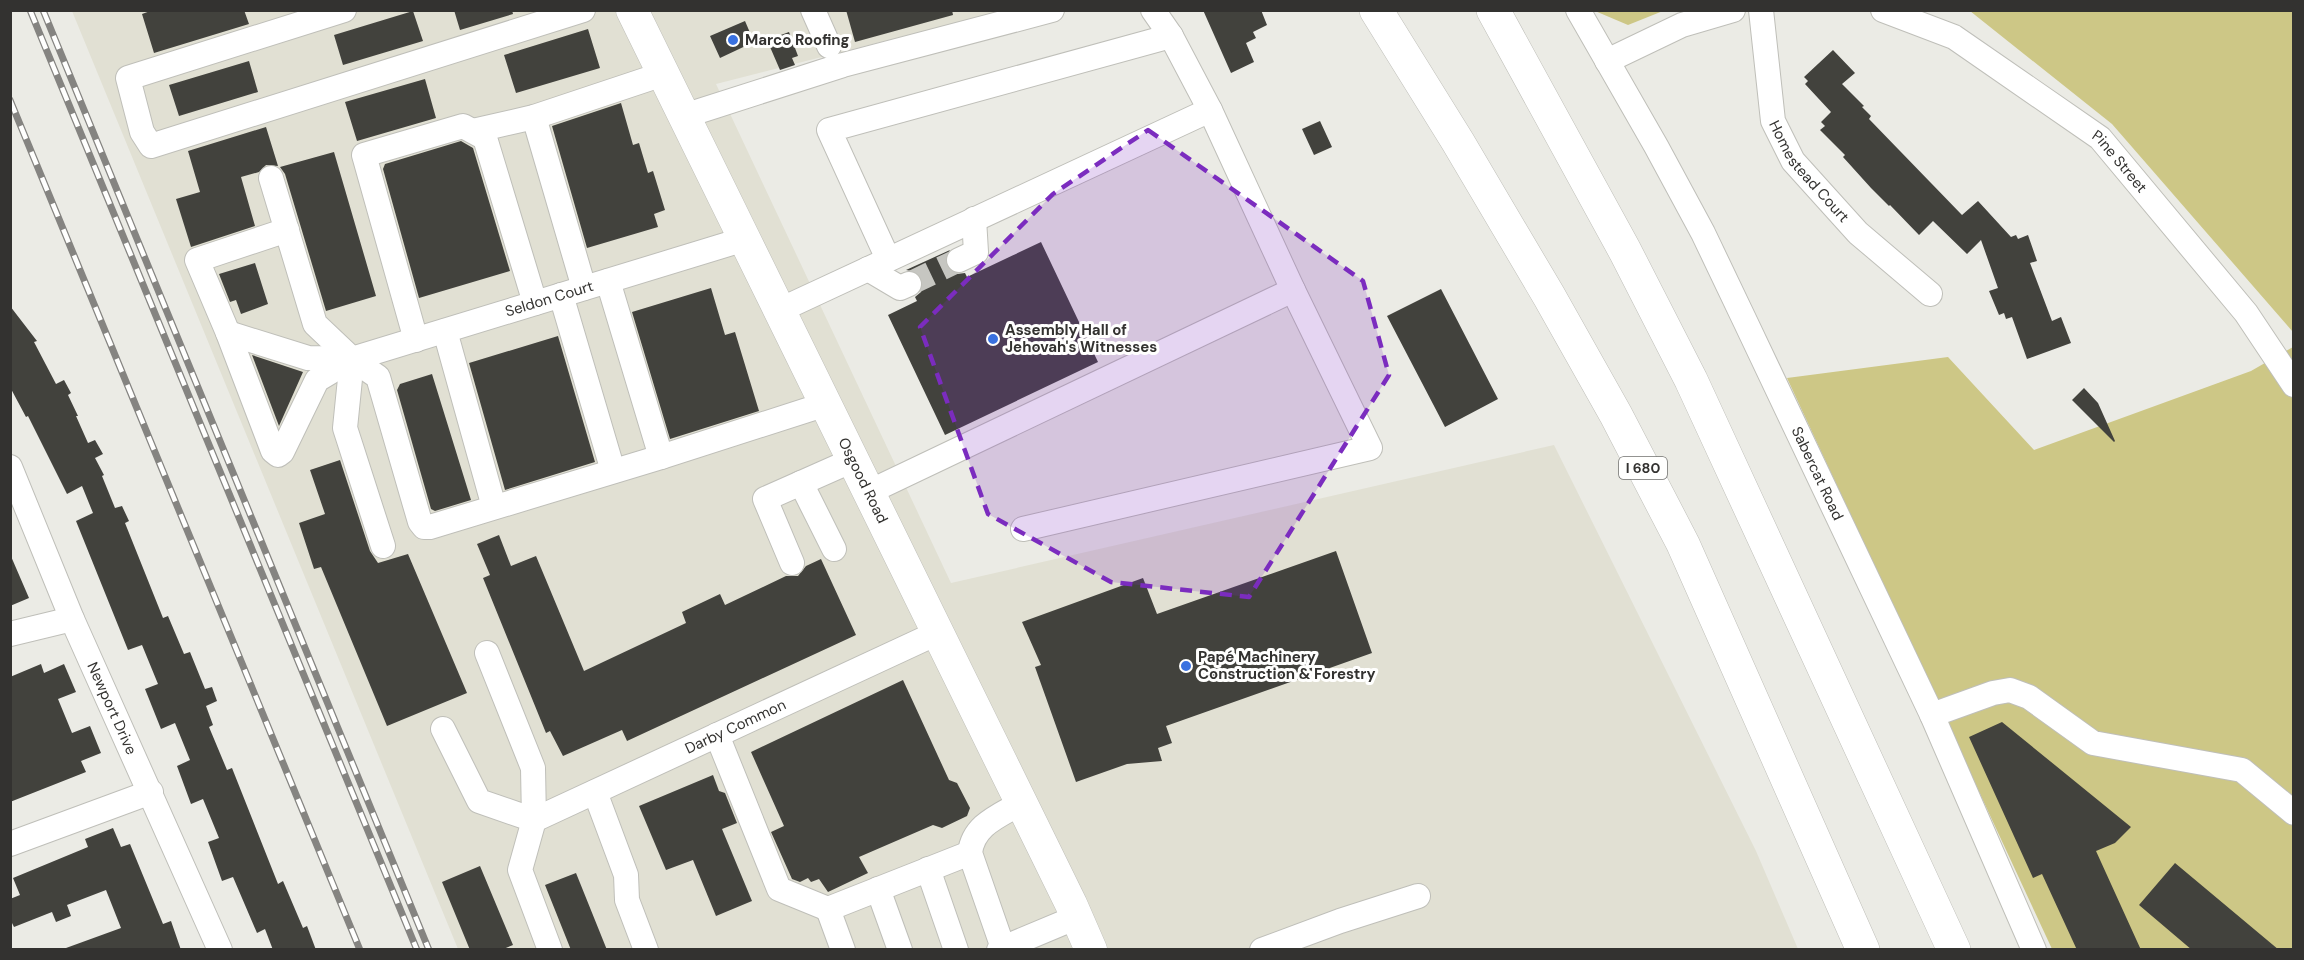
<svg xmlns="http://www.w3.org/2000/svg" width="2304" height="960" viewBox="0 0 2304 960" font-family="'DM Sans',sans-serif">
	<rect width="100%" height="100%" fill="#ebebe5"/>
	<path fill="#e1e0d3" d="M72,11H1002L716,84L951,583L1554,445L1756,851L1798,949H458Z"/>
	<path fill="#cdc786" d="M1595,11H1663L1628,25Z
		M1970,11H2293V332L2112,124Z
		M2293,347V949H2052L1787,378L1948,357L2034,450L2251,371Z"/>
	<path fill="#42423d" d="M153,10H244L249,24L154,53L142,14Z
		M454,10H512L513,14L460,30Z
		M846,10H952L953,15L855,42Z
		M1203,10H1261L1267,25L1253,32L1256,38L1246,43L1254,62L1231,73Z
		M413,11L423,41L343,65L334,35Z
		M745,21L754,42L720,58L710,36Z
		M588,29L600,68L516,93L504,55Z
		M789,32L798,56L792,58L795,65L780,70L767,40Z
		M1833,50L1855,73L1842,84L1864,106L1862,107L1871,116L1869,119L1962,215L1978,201L2011,237L2016,235L2018,239L2028,235L2037,261L2030,263L2052,321L2061,317L2071,343L2027,359L2012,317L2006,319L2004,313L1999,315L1989,291L1998,288L1981,240L1967,254L1933,221L1919,235L1890,205L1889,206L1871,188L1843,157L1845,155L1820,130L1825,126L1821,122L1831,112L1805,84L1808,81L1804,77Z
		M249,61L258,92L179,116L169,85Z
		M425,79L436,118L357,141L345,102Z
		M621,103L633,145L639,143L648,173L653,171L665,210L654,214L658,227L587,248L552,126Z
		M1320,121L1332,147L1314,155L1302,129Z
		M266,127L278,166L266,165L259,172L241,177L255,226L191,247L176,199L200,192L188,151Z
		M461,141L473,148L510,271L419,298L383,169L385,164Z
		M334,152L376,296L326,311L285,174L280,167Z
		M1041,242L1098,362L945,435L888,315L917,301L915,297L921,292L923,286L922,279L917,272L906,270L950,250L945,258L946,267L957,274L965,273L967,277Z
		M255,263L268,304L241,314L236,300L230,302L219,274Z
		M711,288L725,335L735,332L759,411L670,439L632,312Z
		M1441,289L1498,399L1445,427L1387,316Z
		M10,306L37,341L34,342L56,384L64,380L71,393L68,395L78,416H76L88,443L95,440L103,454L95,458L104,475L102,476L115,508L122,506L129,521L125,523L163,618L168,616L184,654L190,652L205,689L212,687L217,701L206,706L213,725L209,727L227,770L232,768L278,884L283,881L303,928L307,926L316,950H273L265,929L257,933L233,877L222,881L208,842L219,838L203,799L191,804L177,766L190,760L175,723L161,729L145,689L158,684L142,645L128,650L76,521L93,513L82,486L67,494L28,416L26,417L10,387Z
		M558,336L595,462L505,490L469,363Z
		M252,355L303,372L279,426Z
		M432,374L471,500L435,511L431,509L397,390L400,384Z
		M2084,388L2098,403L2115,441L2114,442L2072,400Z
		M340,460L370,551L378,563L408,554L467,693L387,726L321,567L314,569L299,523L325,514L310,470Z
		M499,535L511,566L536,556L584,671L686,623L682,612L720,594L725,605L786,576H798L806,566L821,559L856,635L627,741L622,730L563,756L550,731L546,733L483,578L490,575L477,544Z
		M1336,551L1372,653L1166,726L1172,743L1158,748L1162,761L1127,764L1076,782L1035,667L1041,665L1022,622L1143,578L1157,614Z
		M10,554L29,598L10,606Z
		M41,664L44,673L64,664L76,692L58,699L72,733L90,726L101,753L81,761L86,772L10,802V677Z
		M903,680L949,780L957,783L970,808L967,816L942,828L933,825L859,857L868,873L828,892L819,879L811,882L808,878L800,882L792,879L771,832L784,826L751,752Z
		M2002,722L2131,827L2115,843L2096,851L2141,950H2077L2042,874L2033,878L1969,737Z
		M713,775L719,791L725,793L737,823L722,829L752,901L716,916L693,860L666,870L639,806Z
		M113,828L121,847L130,844L163,924L171,921L181,950H66V948L121,928L106,890L67,905L71,916L56,922L52,912L14,927L10,919V899L20,895L13,878L88,847L85,839Z
		M2175,863L2279,950H2192L2139,905Z
		M480,866L513,945L501,950H470L442,882Z
		M576,873L607,950H571L545,885Z"/>
	<g fill="none" stroke-linecap="round" stroke-linejoin="round">
		<path stroke="#c6c6c1" stroke-width="24" stroke-dasharray="24 12" stroke-linecap="butt" d="M909,284L959,260"/>
		<defs>
			<g id="minor">
				<path d="M344,10L128,78L142,132L151,146L583,10"/>
				<path d="M813,10L829,46"/>
				<path id="s1" d="M1578,10L1656,146L1703,233L1746,323L1932,715L2034,950"/>
				<path id="s2" d="M1761,10L1773,121L1793,161L1858,233L1930,294"/>
				<path id="s3" d="M1883,10L1954,37L2100,138L2246,313L2294,385"/>
				<path d="M1607,61L1682,25L1733,10"/>
				<path d="M684,116L843,65L1052,10"/>
				<path d="M534,117L584,288"/>
				<path d="M473,131L534,117L663,74"/>
				<path d="M271,178L315,324L352,359L378,377L420,522L424,527H430L661,457L826,404"/>
				<path id="s4" d="M287,230L197,260L228,333L273,451L278,455L282,452L317,380L352,359L745,239"/>
				<path d="M888,259L829,130L1171,36"/>
				<path d="M959,260L976,252L974,219"/>
				<path d="M868,269L900,288L909,284"/>
				<path d="M608,281L661,457"/>
				<path d="M561,295L613,471"/>
				<path d="M780,310L1210,110"/>
				<path d="M445,331L494,507"/>
				<path d="M228,333L308,358L352,359"/>
				<path d="M416,340L364,155L463,126L485,138L535,303"/>
				<path d="M352,359L345,428L383,546"/>
				<path id="s5" d="M10,467L72,619L220,950"/>
				<path d="M801,483L834,549"/>
				<path d="M869,492L1293,290"/>
				<path d="M1023,529L1370,448L1293,290L1210,110L1171,36L1153,10"/>
				<path d="M792,563L765,499L853,460"/>
				<path d="M10,634L72,619"/>
				<path d="M487,653L533,768L534,820L520,870L550,950"/>
				<path d="M1932,715L1993,693L2010,690L2029,697L2093,743L2242,770L2294,813"/>
				<path d="M443,729L479,801L534,820"/>
				<path d="M717,735L779,889L828,909"/>
				<path d="M595,792L626,875L627,900L646,950"/>
				<path id="s6" d="M534,820L937,633"/>
				<path d="M10,844L151,792"/>
				<path d="M928,869L956,950"/>
				<path d="M878,889L900,950"/>
				<path d="M1003,948L1077,917"/>
				<path d="M843,950L828,909L970,853"/>
				<path d="M999,950L1003,948L970,853C973,825 999,816 1021,803"/>
				<path d="M1262,950L1340,921L1418,896"/>
			</g>
			<g id="major">
				<path id="s7" d="M632,10L1071,904L1091,950"/>
			</g>
			<path id="highway" d="M1376,10L1458,142L1549,296L1616,415L1683,544L1863,950
				M1493,10L1625,251L1691,380L1954,950"/>
		</defs>
		<use href="#minor" stroke="#bfbfb9" stroke-width="26"/>
		<use href="#major" stroke="#bfbfb9" stroke-width="33"/>
		<use href="#highway" stroke="#bfbfb9" stroke-width="34"/>
		<use href="#minor" stroke="#fff" stroke-width="24"/>
		<use href="#major" stroke="#fff" stroke-width="32"/>
		<use href="#highway" stroke="#fff" stroke-width="33"/>
		<defs>
			<path id="rail" d="M30,10L417,950
				M43,10L429,950
				M10,100L360,950"/>
		</defs>
		<use href="#rail" stroke="#858481" stroke-width="7"/>
		<use href="#rail" stroke="#fffffe" stroke-width="4.5" stroke-dasharray="14" stroke-linecap="butt"/>
	</g>
	<path fill="#7b2cbf" fill-opacity="0.2" stroke="#7b2cbf" stroke-width="4.5" stroke-dasharray="12 8" stroke-linejoin="round" d="M1148,130L1363,281L1389,375L1249,597L1111,582L988,514L920,327L1053,194Z"/>
	<g fill="#3971e0" stroke="#fffffe" stroke-width="2">
		<circle cx="733" cy="40" r="6"/>
		<circle cx="993" cy="339" r="6"/>
		<circle cx="1186" cy="666" r="6"/>
	</g>
	<g text-anchor="middle" dominant-baseline="central" stroke-width="6" stroke-linejoin="round" paint-order="stroke">
		<rect fill="#fffffe" stroke="#70706e" stroke-width="1.5" x="1619" y="457" width="48" height="22" rx="4.5"/>
		<g font-size="14" font-weight="bold" fill="#333230">
			<text x="1643" y="468">I 680</text>
		</g>
		<g font-size="15" font-weight="bold" fill="#333230" stroke="#fffffe" text-anchor="start">
			<text x="745" y="40">Marco Roofing</text>
			<text x="1005" y="330">Assembly Hall of<tspan x="1005" dy="17">Jehovah's Witnesses</tspan></text>
			<text x="1198" y="657">Papé Machinery<tspan x="1198" dy="17">Construction &amp; Forestry</tspan></text>
		</g>
		<g font-size="15" fill="#333230" stroke="#fffffe">
			<text stroke="none"><textPath href="#s3" startOffset="284">Pine Street</textPath></text>
			<text stroke="none"><textPath href="#s2" startOffset="174">Homestead Court</textPath></text>
			<text stroke="none"><textPath href="#s4" startOffset="639">Seldon Court</textPath></text>
			<text stroke="none"><textPath href="#s1" startOffset="522">Sabercat Road</textPath></text>
			<text stroke="none"><textPath href="#s7" startOffset="524">Osgood Road</textPath></text>
			<text stroke="none"><textPath href="#s5" startOffset="262">Newport Drive</textPath></text>
			<text stroke="none"><textPath href="#s6" startOffset="222">Darby Common</textPath></text>
		</g>
	</g>
	<rect width="2304" height="960" fill="none" stroke="#333230" stroke-width="24"/>
</svg>
